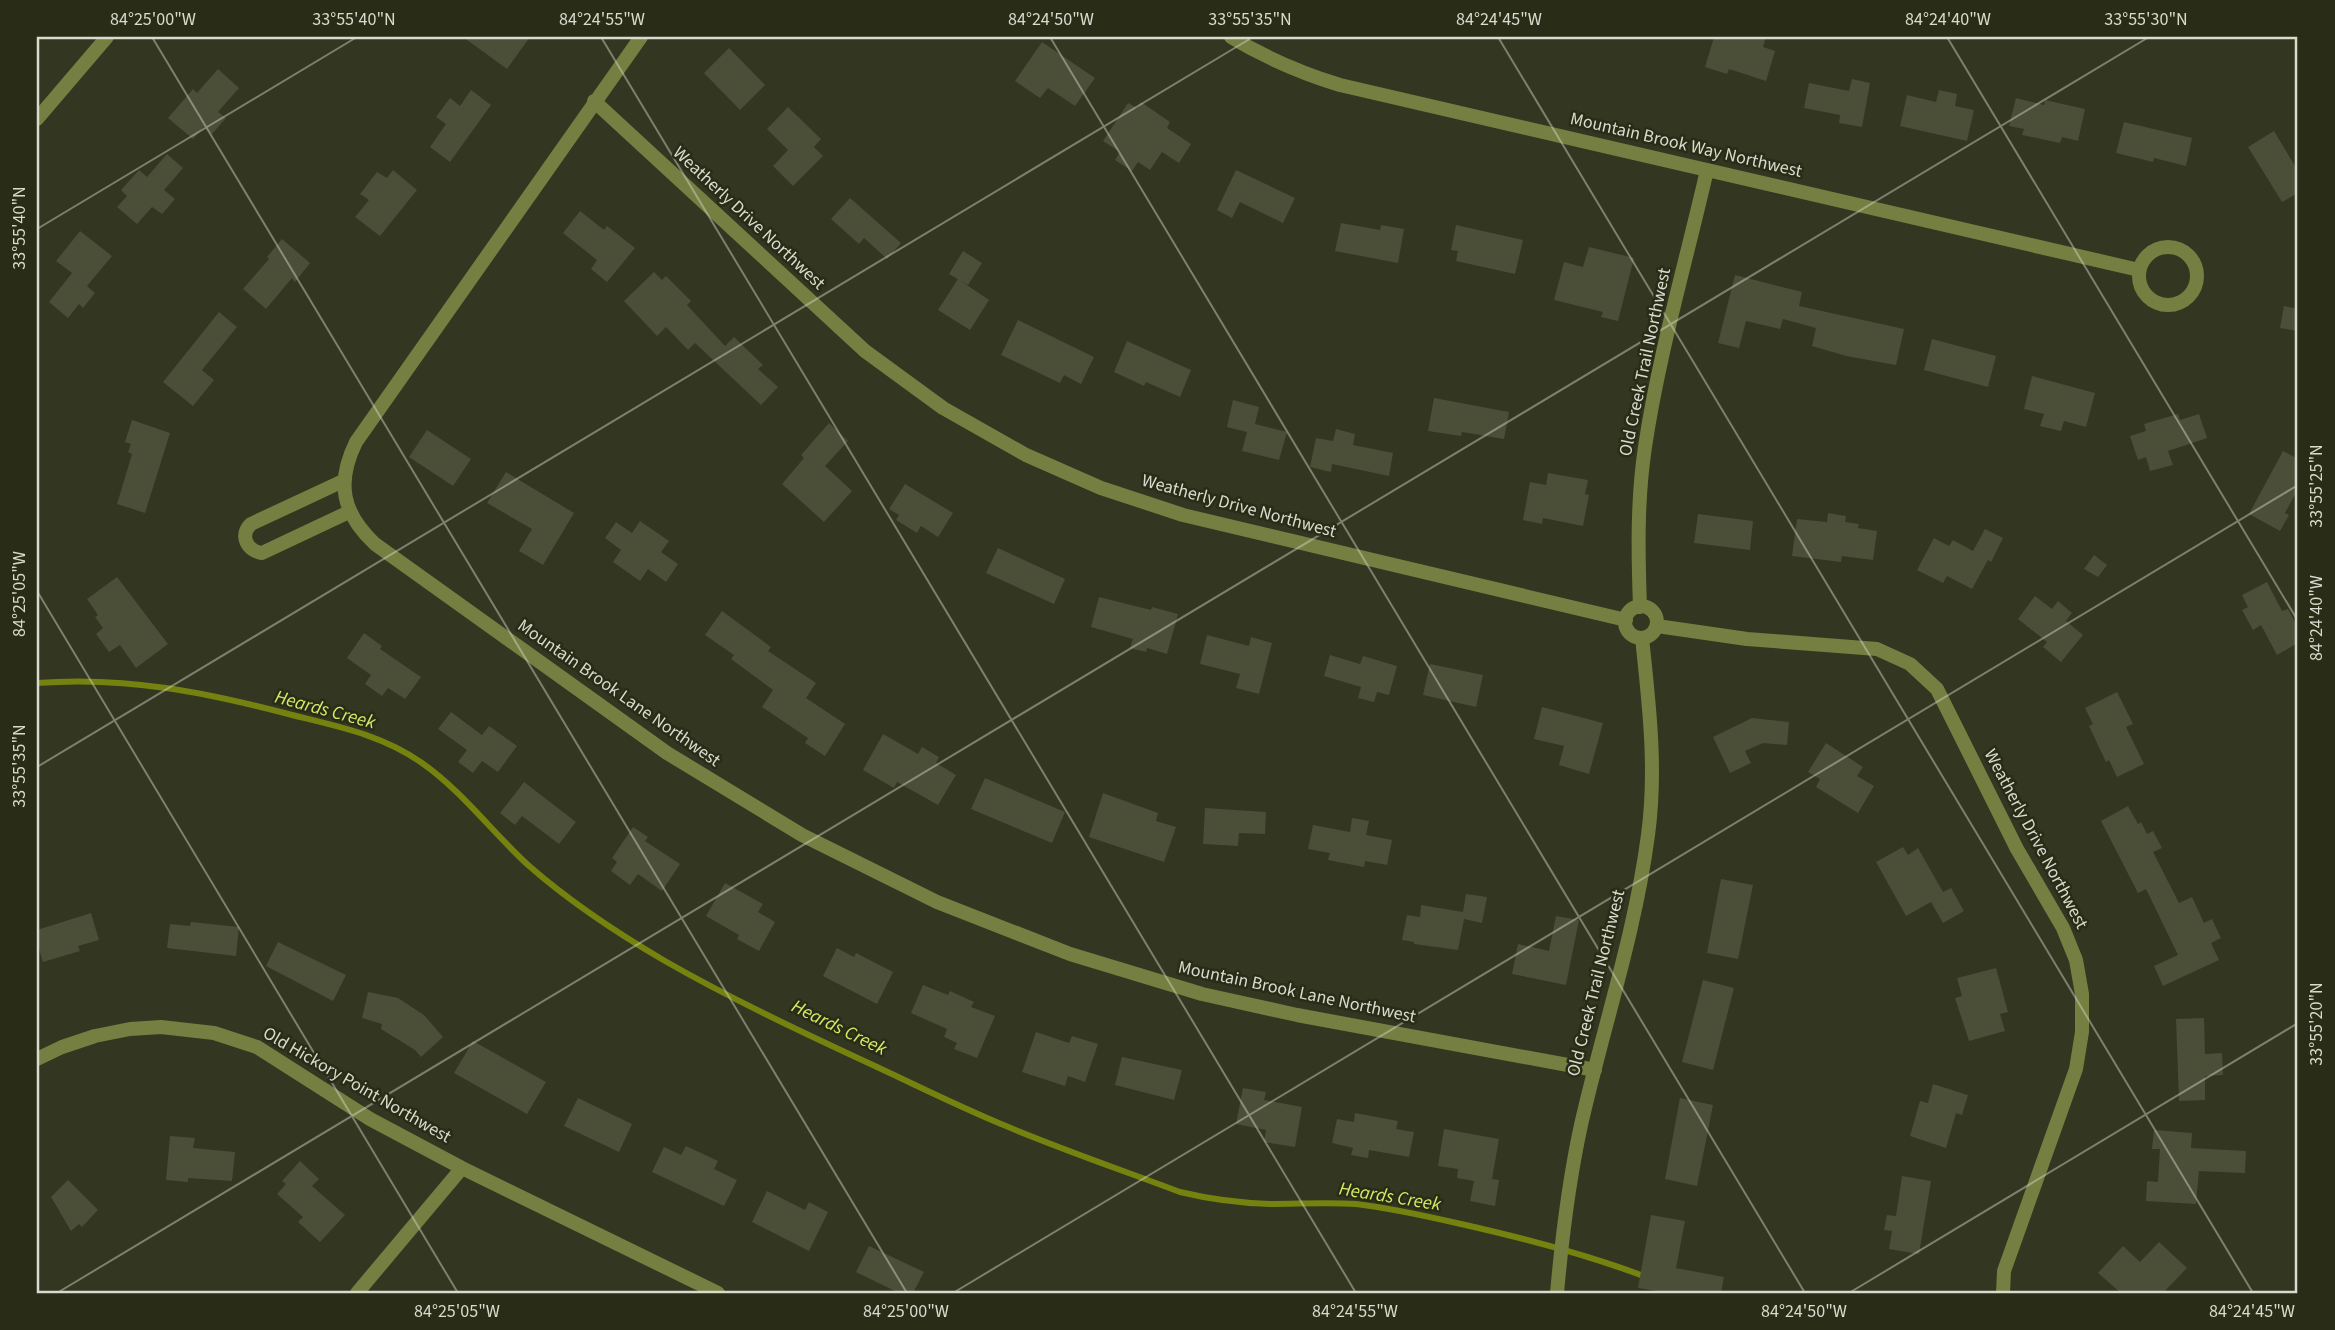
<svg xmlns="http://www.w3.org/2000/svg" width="2335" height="1330" viewBox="0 0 2335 1330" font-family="'Source Sans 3',sans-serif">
	<rect width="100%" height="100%" fill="#333620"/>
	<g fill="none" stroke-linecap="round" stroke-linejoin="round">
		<path stroke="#75820f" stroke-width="6" d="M37,683C128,676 209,693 296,716C341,727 384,736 422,763C462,791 492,832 528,865C570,902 617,933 665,961C733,1000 806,1034 877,1067C920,1087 962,1108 1006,1126C1063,1150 1122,1170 1180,1192C1209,1199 1240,1203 1270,1204C1299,1204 1327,1202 1356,1204C1391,1208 1426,1216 1461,1224C1523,1238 1586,1254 1646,1277"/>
	</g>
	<path fill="#4b4f38" d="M463,37H530L507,69Z
		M1714,37H1766L1763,47L1775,51L1766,81L1729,69L1727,74L1705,67Z
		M1042,42L1095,78L1075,106L1048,88L1040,98L1015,81Z
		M729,48L765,85L740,110L704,73Z
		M218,69L239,88L218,112L226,118L212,134L204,127L193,139L168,118L193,89L197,93Z
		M1852,79L1870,83L1862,127L1839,123L1840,115L1804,108L1809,83L1849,91Z
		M471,90L491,105L450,162L430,147L446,124L436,117L450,98L460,106Z
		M1939,90L1957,94L1955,106L1974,110L1967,141L1900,126L1907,95L1936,102Z
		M2016,98L2044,105L2045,100L2085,109L2078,141L2062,137L2060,143L2022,135L2024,129L2009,126Z
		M1141,102L1170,122L1167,128L1191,144L1179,163L1162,152L1150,170L1138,162L1132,171L1115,160L1120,152L1103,141L1128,103L1137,108Z
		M788,107L821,139L814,147L823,156L793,186L773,166L788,150L767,129Z
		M2124,122L2192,138L2186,166L2154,158L2153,162L2116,153Z
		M2274,131L2298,171V193L2282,202L2248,147Z
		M167,154L183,168L164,190L175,199L162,214L152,207L137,224L117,207L127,196L121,190L139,170L147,177Z
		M393,170L417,190L380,236L355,217L369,200L360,194L377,172L387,178Z
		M1236,170L1295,198L1283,223L1240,202L1232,218L1217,210Z
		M850,198L901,243L887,259L864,238L859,244L831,219Z
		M580,211L604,230L607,226L635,248L607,282L591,269L597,260L563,233Z
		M1341,223L1380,230L1381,225L1404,229L1398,263L1335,251Z
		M1456,225L1523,240L1515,274L1456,261L1458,251L1451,250Z
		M80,231L112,256L87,286L95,293L83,308L79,304L68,318L49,302L72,273L56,261Z
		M282,239L310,263L295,282L292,278L266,309L243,289L269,259L267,257Z
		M1589,247L1634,258L1618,321L1601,317L1603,312L1554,300L1564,262L1583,267Z
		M963,251L982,263L968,285L949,274Z
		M654,272L662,280L666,276L691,301L687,305L725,346L734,337L763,365L758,369L778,387L761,405L695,343L688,350L666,327L657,336L624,301Z
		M1735,275L1802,292L1799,306L1904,329L1896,365L1846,356L1812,346L1816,328L1783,319L1780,329L1746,321L1739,348L1718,343Z
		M958,279L989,300L970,330L938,310Z
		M2284,306L2298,309V331L2280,328Z
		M219,312L237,327L202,370L214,380L193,406L163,382Z
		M1018,320L1094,357L1081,384L1064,375L1060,383L1001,355Z
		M1932,339L1996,356L1988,387L1924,370Z
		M1127,341L1191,370L1180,397L1146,382L1144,386L1114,372Z
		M2032,376L2095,393L2086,427L2064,421L2061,431L2040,426L2044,414L2024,409Z
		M1434,398L1509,412L1504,439L1462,432L1461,436L1428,431Z
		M1233,400L1259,407L1255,424L1287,432L1279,460L1242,451L1247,432L1227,427Z
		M2178,414L2180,420L2199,414L2207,438L2168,451L2173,465L2150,471L2146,457L2138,460L2130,436L2146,431L2144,424Z
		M132,420L170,433L145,513L117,504L132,454L128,452L131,444L125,442Z
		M829,423L848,441L825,466L852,491L824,522L782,484L804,458L801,455Z
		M1336,429L1355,434L1353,445L1393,453L1389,476L1332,464L1331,472L1310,467L1316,438L1333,441Z
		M427,430L471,459L453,486L409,457Z
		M2283,451L2298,459V489L2285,513L2289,515L2280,531L2249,514Z
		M506,472L574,513L543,565L519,551L532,529L487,503Z
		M1548,473L1588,480L1585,494L1589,495L1583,526L1543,518L1542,524L1523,520L1530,482L1546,485Z
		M905,484L953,513L938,537L921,526L917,533L896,520L899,515L889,509Z
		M1828,513L1846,516L1845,522L1859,524L1858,528L1877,531L1873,560L1842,556L1841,562L1792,556L1797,519L1827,522Z
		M1698,514L1753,521L1750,550L1694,543Z
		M640,521L669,541L661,552L678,564L666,582L648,569L640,581L613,562L621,550L605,538L616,522L632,533Z
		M1985,529L2003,538L1991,562L1988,560L1972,589L1947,576L1943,583L1917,570L1934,538L1949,546L1953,540L1973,551Z
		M998,548L1065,579L1054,604L986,573Z
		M2094,555L2107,565L2098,577L2084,569Z
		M117,577L168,644L136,668L120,645L109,652L96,634L103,628L95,617L98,615L87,599Z
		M2267,582L2282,611L2288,609L2298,628V643L2277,655L2261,625L2253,630L2242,610L2248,607L2242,595Z
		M2035,596L2052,609L2058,601L2072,613L2066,621L2083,635L2061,662L2043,647L2047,642L2018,619Z
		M1099,597L1151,610L1152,607L1178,614L1167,654L1147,648L1146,652L1130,648L1133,639L1091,627Z
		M722,611L771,647L768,651L816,683L806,698L845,724L825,756L805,743L808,738L762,707L773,690L731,659L734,655L705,635Z
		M364,633L382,646L380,649L421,677L405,699L388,688L382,696L365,684L371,675L347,658Z
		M1207,635L1249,646L1251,637L1272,643L1259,694L1236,688L1240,674L1200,664Z
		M1330,655L1360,664L1363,656L1397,666L1389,695L1377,692L1374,702L1358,698L1361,687L1324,676Z
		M1430,664L1483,675L1476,707L1423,695Z
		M2117,692L2133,724L2126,727L2144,764L2117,777L2109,760L2106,762L2089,726L2093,724L2085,708Z
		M1542,707L1603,723L1589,774L1559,765L1564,746L1534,739Z
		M451,712L482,735L489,726L517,746L498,772L482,761L473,773L458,762L467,750L438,729Z
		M1752,718L1789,722L1787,745L1763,743L1745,751L1751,763L1730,773L1713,737Z
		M883,734L918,754L922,747L939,757L936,763L956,775L938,805L897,782L894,788L863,770Z
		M1826,743L1863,767L1857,776L1874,786L1858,813L1816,787L1820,779L1808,772Z
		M985,778L1065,812L1052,843L971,809Z
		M524,782L576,822L559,844L522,816L515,825L500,813Z
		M1103,793L1158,813L1156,821L1176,827L1164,862L1089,837Z
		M2128,806L2138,824L2141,822L2147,834L2153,831L2162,848L2153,852L2179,903L2192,897L2204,923L2212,919L2221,938L2211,943L2219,960L2163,986L2154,966L2178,955L2146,889L2138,893L2101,821Z
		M1205,808L1266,812L1265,834L1239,833L1238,846L1203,844Z
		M1352,818L1369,821L1366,835L1392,840L1387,865L1365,861L1364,867L1328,860L1330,853L1308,849L1313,825L1350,832Z
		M633,827L648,837L645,841L680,864L662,891L638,874L630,885L611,871L617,862L612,858Z
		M1903,847L1908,855L1918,848L1943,892L1951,888L1964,911L1943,923L1931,902L1906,916L1876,862Z
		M1721,879L1753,885L1738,959L1707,953Z
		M725,883L763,904L758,912L775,922L759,951L737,939L739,935L706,916Z
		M1466,894L1487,897L1482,923L1464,919L1458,950L1414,944V942L1402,940L1407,915L1420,917L1421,905L1463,912Z
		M91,913L99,940L78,946L80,951L43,962L37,943V930Z
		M1556,916L1579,920L1566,985L1512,974L1518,944L1549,951Z
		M191,922L239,927L236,956L167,948L170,924L190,926Z
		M278,942L346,975L333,1001L266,966Z
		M837,948L854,957L856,953L893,972L877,1004L823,976Z
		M1996,968L2008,1012L2000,1014L2005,1031L1969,1041L1955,998L1962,996L1957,978Z
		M1703,980L1734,988L1713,1070L1682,1062Z
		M923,985L948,995L950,991L974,1002L971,1007L995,1016L977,1058L954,1049L957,1043L944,1037L947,1029L911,1013Z
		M368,992L398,998L424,1015L443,1037L421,1057L415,1050L381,1029L382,1024L362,1018Z
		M2204,1018L2205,1054L2222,1053L2223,1075L2205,1076V1100L2179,1101L2176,1019Z
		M1036,1032L1069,1043L1072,1036L1098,1044L1085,1082L1068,1076L1065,1086L1022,1072Z
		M473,1041L546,1082L527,1114L454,1073Z
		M1122,1057L1182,1070L1174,1100L1115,1085Z
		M1933,1084L1968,1095L1962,1115L1956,1113L1946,1148L1910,1136L1920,1101L1928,1103Z
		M1243,1088L1266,1092L1264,1100L1302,1107L1295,1147L1264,1142L1266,1130L1236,1124Z
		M578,1098L632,1124L619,1152L564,1126Z
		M1680,1098L1713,1105L1697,1186L1665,1179Z
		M1355,1113L1398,1121L1396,1129L1414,1132L1409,1157L1369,1150L1368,1158L1351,1155L1353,1148L1332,1143L1337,1119L1354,1122Z
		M1444,1129L1499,1139L1492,1179L1499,1180L1495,1206L1470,1201L1474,1181L1457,1178L1458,1169L1438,1166Z
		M2154,1130L2192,1133L2191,1148L2246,1151L2245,1173L2199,1171L2196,1204L2146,1201L2147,1181L2158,1182L2160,1149H2152Z
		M170,1136L195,1138L193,1148L235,1152L232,1181L188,1178V1182L166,1180Z
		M686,1146L718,1161L714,1169L737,1180L724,1206L652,1172L664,1147L681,1155Z
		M300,1161L319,1179L312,1186L345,1215L320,1242L298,1222L303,1217L277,1194L286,1184L282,1181Z
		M1902,1176L1931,1181L1919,1254L1889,1249L1892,1231L1884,1230L1887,1215L1896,1216Z
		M68,1180L98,1210L82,1227L79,1224L71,1231L51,1197Z
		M767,1191L805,1210L809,1202L828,1212L809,1251L752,1222Z
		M1651,1215L1685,1221L1676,1268L1724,1277L1721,1293H1669L1638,1288Z
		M2159,1242L2187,1268L2163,1293H2121L2098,1273L2123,1246L2140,1262Z
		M869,1246L924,1272L913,1293H899L856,1272Z"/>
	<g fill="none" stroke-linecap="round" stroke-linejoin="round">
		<path stroke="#757f42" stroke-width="14" d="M641,37L356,442C336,483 342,513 375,544L667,753L802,835L937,902L1070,954L1202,994L1297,1015L1595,1070
			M1231,37C1266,58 1301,73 1340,85L2139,270
			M594,101L865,351L943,408L1026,455L1101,488L1183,515L1626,620
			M37,119L107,37
			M2139 276a29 29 0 1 1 58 0a29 29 0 1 1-58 0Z
			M343,481L251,524C239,535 247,551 262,553L349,512
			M1625 622a16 16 0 1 1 32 0a16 16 0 1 1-32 0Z
			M1640,607C1638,553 1637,500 1645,447C1659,353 1686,262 1707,170
			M1657,626L1747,639L1877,649L1910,664L1937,689L2017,849L2063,928L2076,960L2082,994V1032L2076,1069L2004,1271L2003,1293
			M37,1059L62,1047L95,1036L130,1029L161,1027L214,1033L257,1047L370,1119L462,1168L718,1293
			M357,1293L462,1168
			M1557,1293C1562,1237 1569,1180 1581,1125C1603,1028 1635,934 1648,835C1657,769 1649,704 1642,638"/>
	</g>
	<path fill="none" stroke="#d8dbcd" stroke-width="2" stroke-opacity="0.45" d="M152,37L907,1293M601,37L1356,1293M1050,37L1805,1293M1498,37L2253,1293M1947,37L2298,621M37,229L357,37M37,591L458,1293M37,767L1253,37M57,1293L2149,37M953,1293L2298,485M1849,1293L2298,1023"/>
	<g text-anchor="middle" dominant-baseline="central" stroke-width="5" stroke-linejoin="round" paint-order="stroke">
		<g font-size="18" fill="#d8dbcd" stroke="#292c17">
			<text transform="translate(1686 145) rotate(13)">Mountain Brook Way Northwest</text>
			<text transform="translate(749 218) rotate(43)">Weatherly Drive Northwest</text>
			<text transform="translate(1645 362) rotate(-78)">Old Creek Trail Northwest</text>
			<text transform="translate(1239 506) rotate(15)">Weatherly Drive Northwest</text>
			<text transform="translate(619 693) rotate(35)">Mountain Brook Lane Northwest</text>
			<text transform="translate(2036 839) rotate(62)">Weatherly Drive Northwest</text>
			<text transform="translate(1596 983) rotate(-76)">Old Creek Trail Northwest</text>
			<text transform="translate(1297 992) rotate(12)">Mountain Brook Lane Northwest</text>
			<text transform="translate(357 1085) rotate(30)">Old Hickory Point Northwest</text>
		</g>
		<g font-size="19" font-style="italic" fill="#d6ea65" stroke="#292c17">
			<text transform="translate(325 710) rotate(15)">Heards Creek</text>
			<text transform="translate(839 1028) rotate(26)">Heards Creek</text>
			<text transform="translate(1390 1197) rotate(9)">Heards Creek</text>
		</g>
	</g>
	<rect width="2335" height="1330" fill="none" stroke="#292c17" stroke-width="77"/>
	<rect x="38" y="38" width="2258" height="1254" fill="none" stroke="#d8dbcd" stroke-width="2.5"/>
	<g font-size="18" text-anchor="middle" fill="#d8dbcd">
		<text x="153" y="25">84°25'00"W</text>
		<text x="354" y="25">33°55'40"N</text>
		<text x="602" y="25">84°24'55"W</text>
		<text x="1051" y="25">84°24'50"W</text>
		<text x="1250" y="25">33°55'35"N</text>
		<text x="1499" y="25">84°24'45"W</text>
		<text x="1948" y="25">84°24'40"W</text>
		<text x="2146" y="25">33°55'30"N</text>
		<text transform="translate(19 228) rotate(-90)" y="6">33°55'40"N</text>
		<text transform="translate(2316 486) rotate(-90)" y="6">33°55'25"N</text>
		<text transform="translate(19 594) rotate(-90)" y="6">84°25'05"W</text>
		<text transform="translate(2316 618) rotate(-90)" y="6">84°24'40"W</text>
		<text transform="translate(19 766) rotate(-90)" y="6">33°55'35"N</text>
		<text transform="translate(2316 1024) rotate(-90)" y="6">33°55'20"N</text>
		<text x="457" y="1317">84°25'05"W</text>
		<text x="906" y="1317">84°25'00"W</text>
		<text x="1355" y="1317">84°24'55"W</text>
		<text x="1804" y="1317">84°24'50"W</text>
		<text x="2252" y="1317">84°24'45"W</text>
	</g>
</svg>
